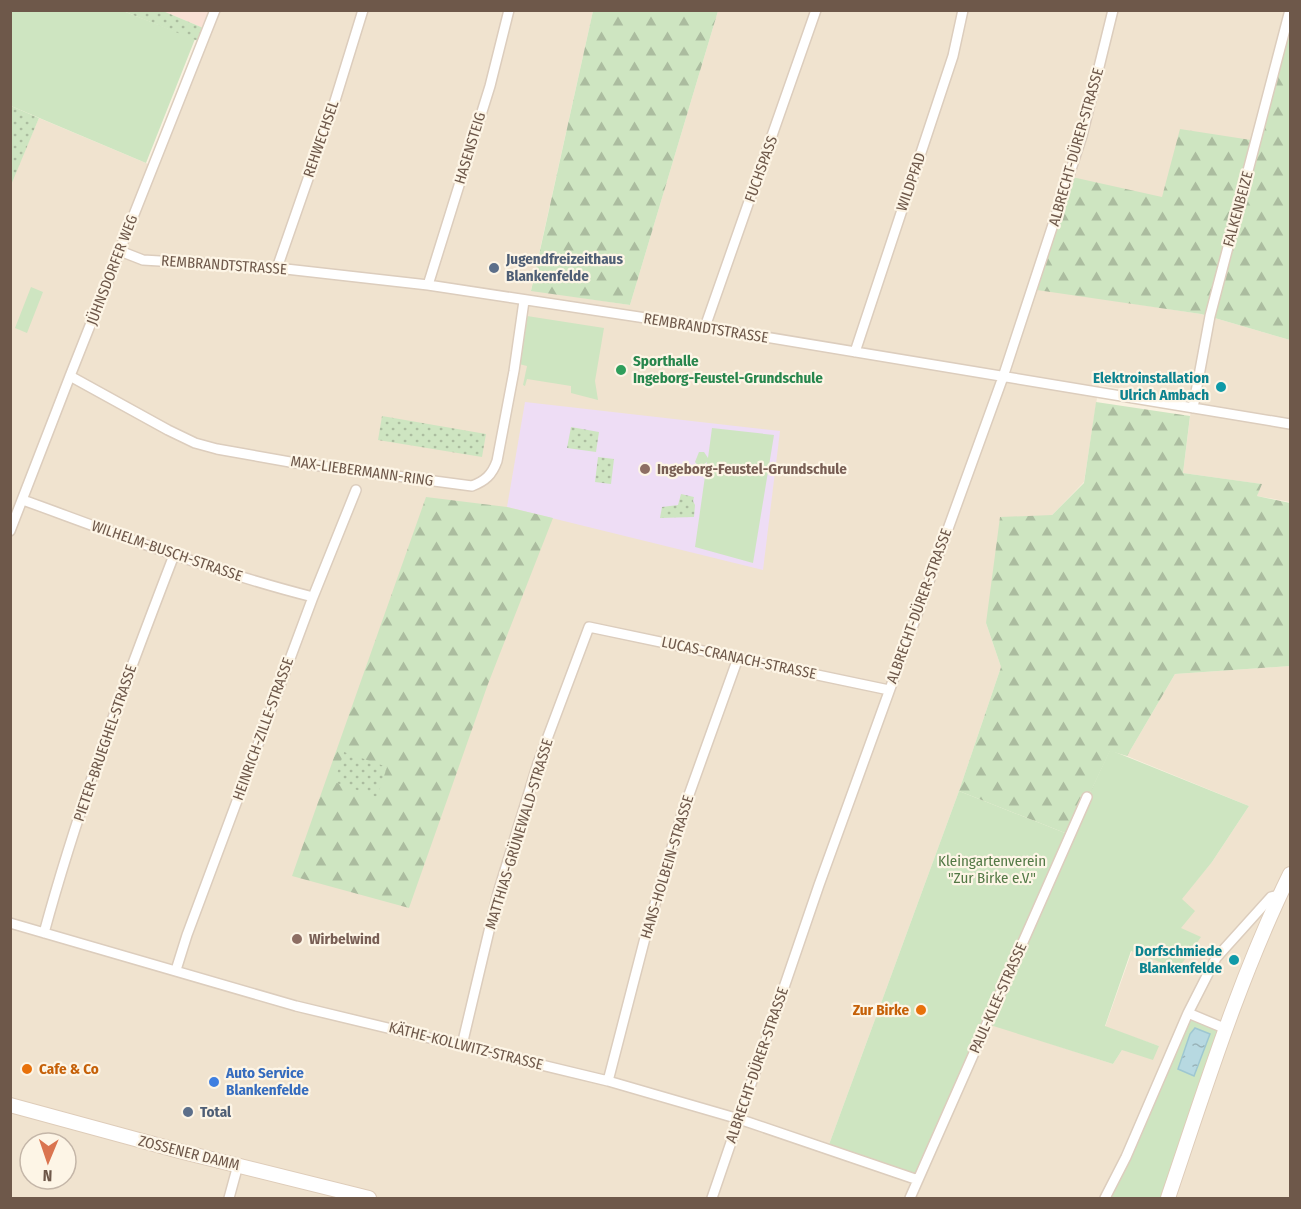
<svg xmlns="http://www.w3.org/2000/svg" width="1301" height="1209" viewBox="0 0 1301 1209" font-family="'Fira Sans Condensed',sans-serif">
	<defs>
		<pattern id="forest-firs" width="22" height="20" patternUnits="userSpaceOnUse" patternTransform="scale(1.5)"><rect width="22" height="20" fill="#cee5c1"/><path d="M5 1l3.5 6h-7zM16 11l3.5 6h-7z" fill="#abbc9f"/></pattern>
		<pattern id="park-dots" width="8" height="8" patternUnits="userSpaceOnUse" patternTransform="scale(1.5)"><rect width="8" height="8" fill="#cee5c1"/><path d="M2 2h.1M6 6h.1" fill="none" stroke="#abbc9f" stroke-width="1.8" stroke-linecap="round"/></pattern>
		<pattern id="water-ripples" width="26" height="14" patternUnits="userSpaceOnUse" patternTransform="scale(1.5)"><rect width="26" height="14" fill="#b7d9e1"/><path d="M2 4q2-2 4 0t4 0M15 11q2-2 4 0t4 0" fill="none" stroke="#99b3b8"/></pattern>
	</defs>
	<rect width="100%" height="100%" fill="#faf1e0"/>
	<path fill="#f0e3cf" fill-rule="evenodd" d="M215,11H593L531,290L630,305L718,11H1288L1251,141L1163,197L1038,289L1201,314L1290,340V502L1257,496L1261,484L1183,473L1192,401L1099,385L1084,482L1052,515L986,623L1001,667L959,791L827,1150L987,1023L1113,1064L1122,1050L1159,1046L1105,1027L1132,951L1178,968L1181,899L1212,862L1249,806L1127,756L1175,674L1290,666V1198H11L10,185L39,118L153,166ZM30,1143H66V1179H30Z"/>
	<path fill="#f9e1d5" d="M163,11H215L208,30Z"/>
	<path fill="#eeddf5" d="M525,402L780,431L763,570L507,507Z"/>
	<path fill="#cee5c1" d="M10,11H123L195,39L146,163L11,106Z
		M31,287L43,292L27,333L15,328Z
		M527,316L604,328L595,381L598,400L571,393V386L527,379L525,386L523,385L527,366L519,364Z
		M712,428L774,435L753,563L695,547L707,462L700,468L695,462L699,452H704L708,458Z
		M1110,750L1249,806L1212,862L1182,899L1195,911L1181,928L1201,937L1178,969L1131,951L1105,1026L1159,1046L1153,1060L1122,1050L1113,1064L987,1024L918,1180L827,1150L959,791L1070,835Z
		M1188,1013L1224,1028L1168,1198H1107Z"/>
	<path fill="url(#forest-firs)" d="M593,11H718L630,305L531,291Z
		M1290,11V340L1201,314L1037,290L1072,177L1162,197L1180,129L1251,140Z
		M1096,402L1190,416L1183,473L1262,484L1257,496L1290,503V666L1175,674L1127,756L1110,751L1070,835L959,791L1001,667L986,623L1000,517L1052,515L1084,483Z
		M426,497L507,507L553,518L488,684L409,908L292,876Z"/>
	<path fill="url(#park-dots)" d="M123,11H163L208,30L203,43Z
		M11,106L39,118L11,185Z
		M382,416L486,434L482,457L378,440Z
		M571,427L599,432L596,452L567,448Z
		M598,457L614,459L611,484L595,482Z
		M681,494L694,497L693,501L695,505L694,517L660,518L662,507L678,505Z
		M344,752L387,767L377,797L334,782Z"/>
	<path fill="url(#water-ripples)" stroke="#9ec7d1" stroke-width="1.5" d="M1195,1028L1210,1034L1194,1076L1178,1069L1190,1034Z"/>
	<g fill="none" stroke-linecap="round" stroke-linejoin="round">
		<defs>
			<path id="minor" d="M120,251L143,260L277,268L428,285L705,327L1290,424
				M277,268L334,104L363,10
				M428,285L490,86L509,10
				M705,327L816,10
				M855,352L953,56L963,10
				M70,376L168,430L195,443L217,449L290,462L472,486C485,481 492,475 497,461L514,371L524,301
				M1193,408L1210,316L1290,10
				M23,500C119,535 214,572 313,597
				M10,531L70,376L215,10
				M10,923L296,1006L608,1081L739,1119L918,1180
				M44,933C79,804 126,680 174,555
				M176,970L187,935L313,597L356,490
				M1188,1013L1224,1028
				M462,1045L498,893L538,763L589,627L889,690
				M608,1081L646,934L681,817L738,658
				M229,1198L238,1165
				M712,1198L819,885L1003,377L1082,136L1113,10
				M910,1198L1087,797
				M1105,1198L1126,1157L1188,1013L1216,958L1271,897L1280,895"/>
			<path id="secondary" d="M10,1105L183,1152L369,1198
				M1168,1198C1205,1089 1239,978 1290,874"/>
		</defs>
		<use href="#minor" stroke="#dccdbd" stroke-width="12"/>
		<use href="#secondary" stroke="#deccb9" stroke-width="16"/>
		<use href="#minor" stroke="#fff" stroke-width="9"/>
		<use href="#secondary" stroke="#fff" stroke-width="14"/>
	</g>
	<g fill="#5c6f8a" stroke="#fdf5e6" stroke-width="2">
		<circle cx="494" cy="268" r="6"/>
		<circle cx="188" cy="1112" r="6"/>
	</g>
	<circle fill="#2e9e5b" stroke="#fdf5e6" stroke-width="2" cx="621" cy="370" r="6"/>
	<g fill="#0f9aa8" stroke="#fdf5e6" stroke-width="2">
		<circle cx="1221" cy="387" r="6"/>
		<circle cx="1234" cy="960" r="6"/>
	</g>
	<g fill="#8d6e63" stroke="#fdf5e6" stroke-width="2">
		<circle cx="645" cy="469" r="6"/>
		<circle cx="297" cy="939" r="6"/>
	</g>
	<g fill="#e8710a" stroke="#fdf5e6" stroke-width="2">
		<circle cx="921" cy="1010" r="6"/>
		<circle cx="27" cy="1069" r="6"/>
	</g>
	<circle fill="#3f7fe0" stroke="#fdf5e6" stroke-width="2" cx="214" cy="1082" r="6"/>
	<g text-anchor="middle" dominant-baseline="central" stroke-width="4.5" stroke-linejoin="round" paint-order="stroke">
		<g font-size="15" fill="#6e584a" stroke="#fdf5e6">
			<text transform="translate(321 139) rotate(-71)">REHWECHSEL</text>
			<text transform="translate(1076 147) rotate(-74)">ALBRECHT-DÜRER-STRASSE</text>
			<text transform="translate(470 148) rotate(-73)">HASENSTEIG</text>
			<text transform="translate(761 169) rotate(-70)">FUCHSPASS</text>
			<text transform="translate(911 182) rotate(-71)">WILDPFAD</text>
			<text transform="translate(1238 209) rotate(-75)">FALKENBEIZE</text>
			<text transform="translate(224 265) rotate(4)">REMBRANDTSTRASSE</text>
			<text transform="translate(112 270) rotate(-69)">JÜHNSDORFER WEG</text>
			<text transform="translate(706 328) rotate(9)">REMBRANDTSTRASSE</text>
			<text transform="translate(362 471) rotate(8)">MAX-LIEBERMANN-RING</text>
			<text transform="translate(167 551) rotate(19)">WILHELM-BUSCH-STRASSE</text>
			<text transform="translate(919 606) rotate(-70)">ALBRECHT-DÜRER-STRASSE</text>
			<text transform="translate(739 658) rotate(12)">LUCAS-CRANACH-STRASSE</text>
			<text transform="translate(263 729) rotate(-70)">HEINRICH-ZILLE-STRASSE</text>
			<text transform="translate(105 743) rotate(-71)">PIETER-BRUEGHEL-STRASSE</text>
			<text transform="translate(519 834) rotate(-73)">MATTHIAS-GRÜNEWALD-STRASSE</text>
			<text transform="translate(667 867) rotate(-73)">HANS-HOLBEIN-STRASSE</text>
			<text transform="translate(998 998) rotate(-66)">PAUL-KLEE-STRASSE</text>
			<text transform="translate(466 1046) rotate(14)">KÄTHE-KOLLWITZ-STRASSE</text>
			<text transform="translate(757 1065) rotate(-71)">ALBRECHT-DÜRER-STRASSE</text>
			<text transform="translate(189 1153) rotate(14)">ZOSSENER DAMM</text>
		</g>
		<g font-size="15" font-weight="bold" fill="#4e5e75" stroke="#fdf5e6" text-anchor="start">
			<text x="506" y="259">Jugendfreizeithaus<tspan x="506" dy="17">Blankenfelde</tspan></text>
			<text x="200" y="1112">Total</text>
		</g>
		<g font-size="15" font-weight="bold" fill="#27864d" stroke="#fdf5e6" text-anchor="start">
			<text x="633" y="361">Sporthalle<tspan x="633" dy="17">Ingeborg-Feustel-Grundschule</tspan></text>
		</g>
		<g font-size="15" font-weight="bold" fill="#0d838f" stroke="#fdf5e6" text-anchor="end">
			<text x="1209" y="378">Elektroinstallation<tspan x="1209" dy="17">Ulrich Ambach</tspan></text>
			<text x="1222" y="951">Dorfschmiede<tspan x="1222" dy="17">Blankenfelde</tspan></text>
		</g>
		<g font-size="15" font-weight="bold" fill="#785e54" stroke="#fdf5e6" text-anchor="start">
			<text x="657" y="469">Ingeborg-Feustel-Grundschule</text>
			<text x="309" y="939">Wirbelwind</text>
		</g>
		<g font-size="15" fill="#537946" stroke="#fdf5e6">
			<text x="992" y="861">Kleingartenverein<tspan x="992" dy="17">"Zur Birke e.V."</tspan></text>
		</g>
		<g font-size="15" font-weight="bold" fill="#c56008" stroke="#fdf5e6" text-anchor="end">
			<text x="909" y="1010">Zur Birke</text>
			<text x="39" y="1069" text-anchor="start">Cafe &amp; Co</text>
		</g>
		<g font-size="15" font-weight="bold" fill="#366cbe" stroke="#fdf5e6" text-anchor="start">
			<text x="226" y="1073">Auto Service<tspan x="226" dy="17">Blankenfelde</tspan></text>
		</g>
	</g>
	<rect width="1301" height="1209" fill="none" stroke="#6e584a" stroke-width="24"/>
	<g transform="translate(48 1161) rotate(182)"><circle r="28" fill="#fdf5e6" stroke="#c4b6a8" stroke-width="1.5"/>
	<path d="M0-4.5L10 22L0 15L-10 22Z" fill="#da744f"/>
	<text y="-9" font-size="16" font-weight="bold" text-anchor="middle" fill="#6e584a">N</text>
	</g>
</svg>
